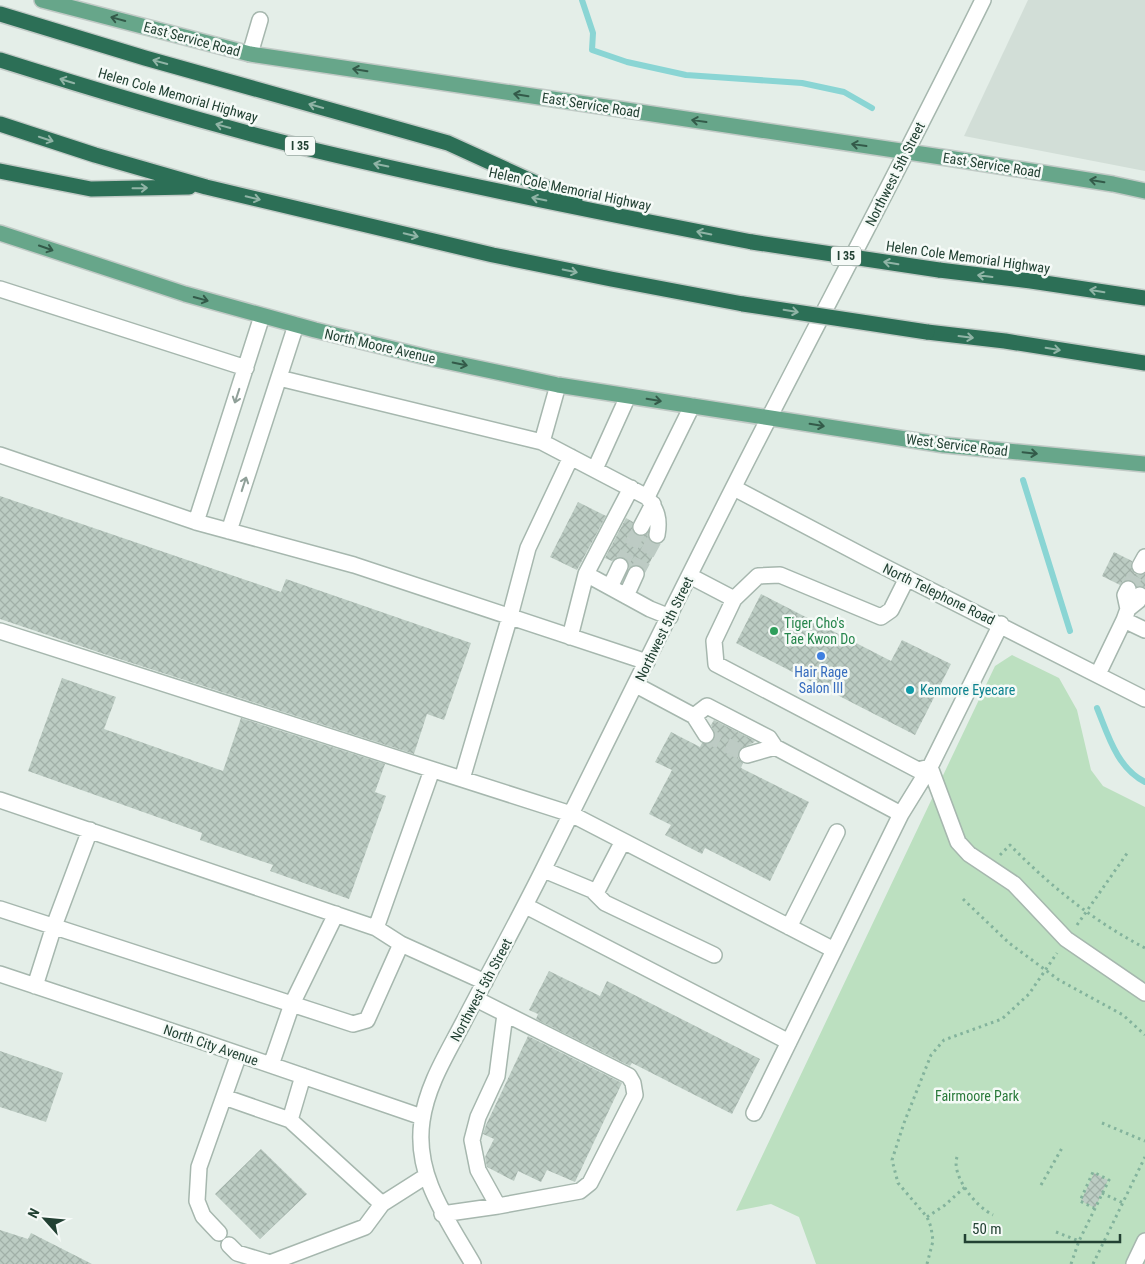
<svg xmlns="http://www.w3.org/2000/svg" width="1145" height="1264" viewBox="0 0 1145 1264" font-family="'Roboto Condensed',sans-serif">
	<defs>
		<pattern id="building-cross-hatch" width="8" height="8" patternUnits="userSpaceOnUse" patternTransform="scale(1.25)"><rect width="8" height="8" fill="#bcccc3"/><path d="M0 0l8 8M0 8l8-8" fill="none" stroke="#a1b0a8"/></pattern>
	</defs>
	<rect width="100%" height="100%" fill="#e4eee8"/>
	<path fill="#d2ded7" d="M1028,0H1145V171L964,136Z"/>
	<path fill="#bce0c0" d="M1012,655L1059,678L1077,710L1091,770L1103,786L1145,807V1264H816L799,1217L771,1204L736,1211L995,666Z"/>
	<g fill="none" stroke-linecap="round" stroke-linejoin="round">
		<path stroke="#8ad5d4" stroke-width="6" d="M582,0L593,33L592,50L627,62L686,75L802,83L844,92L872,108
			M1023,480L1070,631
			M1097,708C1108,735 1117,768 1145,782"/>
	</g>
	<path fill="url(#building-cross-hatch)" d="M0,496L281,592L286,579L471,643L444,720L427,714L414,754L110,656L0,619Z
		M578,502L606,516L577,570L550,557Z
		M626,518L633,522L632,528L636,535L642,536L648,533L651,542L659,544L645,572L639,565H635L629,568L628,561L624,557H619L612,561L605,558Z
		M1114,552L1132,561L1131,567L1135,574L1140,575L1145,574V587L1137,586L1133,581L1128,580L1123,581L1120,585L1102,576Z
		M761,594L891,661L902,640L951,664L915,735L736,643Z
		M62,678L116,697L104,729L223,771L241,718L385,764L375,792L386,796L349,899L270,871L273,865L200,840L202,833L28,771Z
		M714,720L755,741L753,743L741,748L738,752V758L743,763L741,768L809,802L770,881L705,848L702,854L665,835L671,825L649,814L672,770L655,762L671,732L700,747L702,743H711L714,739L715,734L711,725Z
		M549,971L600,996L607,981L760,1059L732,1114L632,1063L630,1066L536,1019L538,1014L529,1010Z
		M528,1036L622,1083L575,1182L547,1170L541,1182L518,1171L514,1181L487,1167L485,1157L494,1139L483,1134L486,1125Z
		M0,1051L63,1073L46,1122L0,1107Z
		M261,1149L307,1194L260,1239L215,1194Z
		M1094,1173L1108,1180L1095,1208L1081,1201Z
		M0,1230L28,1239L31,1233L92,1264H0Z"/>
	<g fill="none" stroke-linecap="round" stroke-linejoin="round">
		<path stroke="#bdcbc4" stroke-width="15" stroke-dasharray="15 8" stroke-linecap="butt" d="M620,566L641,527
			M636,574L657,535
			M1128,589L1140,566
			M706,735L747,755"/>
		<defs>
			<path id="minor" d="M250,54L260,20
				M0,289L246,368
				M279,378L542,442L558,385
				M542,442L647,497L692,406
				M0,455L196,522L354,565L647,662
				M595,469L628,396
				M631,488L586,574L650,609L670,617
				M734,488L869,559L1145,699
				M647,497C657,510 660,519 657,535
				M196,522L262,316
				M641,527L653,504
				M229,531L296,325
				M1140,566L1145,557
				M690,576L734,599L714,641L716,664L918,770L930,767L1001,624
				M610,587L620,566
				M626,596L636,574
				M734,599L758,576L780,575L881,617L891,610L907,578
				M1128,609L1138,601L1140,595
				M1124,620L1128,609L1125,595L1128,589
				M0,631L571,814L834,950
				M570,637L586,574
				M1098,674L1124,620L1145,630
				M636,685L694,716L707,706L769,738L775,747L901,814
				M694,716L706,735
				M747,755L775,747
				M462,779L510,616L528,548L571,457
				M0,800L376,928L401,944L485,982
				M544,870L592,890L598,889L623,841
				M592,890L605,903L714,955
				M526,906L789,1042
				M0,909L353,1024L367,1020L401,944
				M789,927L837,832
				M376,928L432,770
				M0,974L192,1038L422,1117
				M35,986L54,926L90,830
				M271,1065L292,1004L336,914
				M303,1076L290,1120L382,1204
				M224,1097L290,1120
				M754,1113L901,814L930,767L958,842L969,854L1014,884L1066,939L1145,993
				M498,1206L478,1170L472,1140L478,1117L497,1076L505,1014
				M442,1214L498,1206L580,1191L590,1183L635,1095L633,1083L629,1076L476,999
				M219,1233L203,1216L197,1201L199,1167L239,1054
				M229,1245L237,1253L270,1263L365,1227L382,1204L426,1176
				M473,1264C447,1219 414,1175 422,1121C427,1085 447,1054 463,1023C491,969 521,915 548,860C622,712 694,563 770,416C841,278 914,140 983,0
				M1134,1264L1145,1241"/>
			<path id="major" d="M42,0L250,54L948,158L1113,184L1145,191
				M0,233L185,294L315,330L430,358L558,385L944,445L1145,464"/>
			<path id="highway" d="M0,14L145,58L448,143L575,201
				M0,60C105,93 211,125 318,151C461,185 607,214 752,242
				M0,124L95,155L206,187L493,255L611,279L743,304
				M0,171L91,189L189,187
				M939,270L1031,281L1145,298
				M927,332L1005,341L1145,363"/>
		</defs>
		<use href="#minor" stroke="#a6b7ae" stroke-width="18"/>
		<use href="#major" stroke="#c1cac6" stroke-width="18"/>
		<use href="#highway" stroke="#c1cac6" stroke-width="18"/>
		<path stroke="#83b39c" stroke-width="3" stroke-dasharray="2.5 4" stroke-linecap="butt" d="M1000,855L1010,845C1050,886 1095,922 1145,948
			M963,899L1009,943L1059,980L1123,1015L1145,1035
			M1077,925L1128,852
			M1102,1123L1145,1141
			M957,1157C951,1176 976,1207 993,1215
			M1041,1185L1062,1148
			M1102,1193L1123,1203
			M927,1217L945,1205L965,1187
			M1056,1232L1079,1241
			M927,1264L933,1241L931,1227L927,1217L898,1183L892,1160L904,1123L931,1055L944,1040L1002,1019L1029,994L1057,953
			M1071,1264L1079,1241L1109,1180L1093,1172L1080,1201L1094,1208
			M1093,1264L1145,1157"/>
		<use href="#minor" stroke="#fff" stroke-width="15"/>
		<use href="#major" stroke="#67a68a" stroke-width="15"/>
		<use href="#highway" stroke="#2c6f56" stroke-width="15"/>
		<defs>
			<path id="highway-bridge" d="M752,242L939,270
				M743,304L927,332"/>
		</defs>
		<use href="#highway-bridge" stroke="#c1cac6" stroke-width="18" stroke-linecap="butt"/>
		<use href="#highway-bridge" stroke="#2c6f56" stroke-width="15"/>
	</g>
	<defs><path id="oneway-shaft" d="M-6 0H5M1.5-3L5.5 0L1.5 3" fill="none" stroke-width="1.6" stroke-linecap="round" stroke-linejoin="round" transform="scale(1.25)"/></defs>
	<g stroke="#335a49">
		<use href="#oneway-shaft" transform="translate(118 19) rotate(-165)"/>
		<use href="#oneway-shaft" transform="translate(360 70) rotate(-171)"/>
		<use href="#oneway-shaft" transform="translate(521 95) rotate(-171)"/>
		<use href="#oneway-shaft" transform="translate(699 121) rotate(-172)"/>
		<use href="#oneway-shaft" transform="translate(859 145) rotate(-172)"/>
		<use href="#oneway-shaft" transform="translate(1097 181) rotate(-171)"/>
		<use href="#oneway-shaft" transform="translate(46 248) rotate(19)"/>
		<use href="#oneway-shaft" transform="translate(201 299) rotate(15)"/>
		<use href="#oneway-shaft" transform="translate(460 364) rotate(12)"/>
		<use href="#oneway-shaft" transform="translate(654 400) rotate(9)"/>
		<use href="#oneway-shaft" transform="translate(817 425) rotate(9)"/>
		<use href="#oneway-shaft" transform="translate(1030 453) rotate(6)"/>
	</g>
	<g stroke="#90b4a6">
		<use href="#oneway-shaft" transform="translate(160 62) rotate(-165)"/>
		<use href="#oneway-shaft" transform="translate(67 81) rotate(-163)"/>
		<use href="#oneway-shaft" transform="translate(316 106) rotate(-164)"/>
		<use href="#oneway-shaft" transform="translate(223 126) rotate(-165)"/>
		<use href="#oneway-shaft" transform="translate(46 139) rotate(18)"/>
		<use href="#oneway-shaft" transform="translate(381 165) rotate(-168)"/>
		<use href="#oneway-shaft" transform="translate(140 188) rotate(-1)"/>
		<use href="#oneway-shaft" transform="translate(253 198) rotate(13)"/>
		<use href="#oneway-shaft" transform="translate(539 199) rotate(-168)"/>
		<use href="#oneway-shaft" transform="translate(704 233) rotate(-169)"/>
		<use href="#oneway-shaft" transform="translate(411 235) rotate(13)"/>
		<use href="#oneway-shaft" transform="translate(891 263) rotate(-171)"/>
		<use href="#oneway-shaft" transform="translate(570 271) rotate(12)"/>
		<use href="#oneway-shaft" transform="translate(985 276) rotate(-173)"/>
		<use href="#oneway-shaft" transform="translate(1097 291) rotate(-171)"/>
		<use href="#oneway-shaft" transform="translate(791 311) rotate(9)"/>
		<use href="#oneway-shaft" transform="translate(966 337) rotate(7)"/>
		<use href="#oneway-shaft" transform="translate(1053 349) rotate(9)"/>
	</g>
	<g stroke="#90a099">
		<use href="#oneway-shaft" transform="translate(237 396) rotate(108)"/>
		<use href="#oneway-shaft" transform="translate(244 484) rotate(-72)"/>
	</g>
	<circle fill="#2e9e5b" stroke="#f5faf7" stroke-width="2" cx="774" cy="631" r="5"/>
	<circle fill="#3f7fe0" stroke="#f5faf7" stroke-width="2" cx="821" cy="656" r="5"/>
	<circle fill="#0f9aa8" stroke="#f5faf7" stroke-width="2" cx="910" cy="690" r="5"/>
	<g text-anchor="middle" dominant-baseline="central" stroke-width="5" stroke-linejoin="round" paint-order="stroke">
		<g fill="#f5faf7" stroke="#61786e" stroke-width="1">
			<rect x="285" y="136.5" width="30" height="19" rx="4"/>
			<rect x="831" y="246.5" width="30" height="19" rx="4"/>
		</g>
		<g font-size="12" font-weight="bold" fill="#224133">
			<text x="300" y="146">I 35</text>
			<text x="846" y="256">I 35</text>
		</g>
		<g font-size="14" fill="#224133" stroke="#f5faf7">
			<text transform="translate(192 39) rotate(15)">East Service Road</text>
			<text transform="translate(178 95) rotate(16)">Helen Cole Memorial Highway</text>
			<text transform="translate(591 105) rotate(9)">East Service Road</text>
			<text transform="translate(992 165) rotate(9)">East Service Road</text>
			<text transform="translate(895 174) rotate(-63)">Northwest 5th Street</text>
			<text transform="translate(570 189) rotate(12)">Helen Cole Memorial Highway</text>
			<text transform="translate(968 257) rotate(8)">Helen Cole Memorial Highway</text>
			<text transform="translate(380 346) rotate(13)">North Moore Avenue</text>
			<text transform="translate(957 445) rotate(7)">West Service Road</text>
			<text transform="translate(939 594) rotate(26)">North Telephone Road</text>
			<text transform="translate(664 629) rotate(-64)">Northwest 5th Street</text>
			<text transform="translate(481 990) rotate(-62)">Northwest 5th Street</text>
			<text transform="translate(211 1045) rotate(19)">North City Avenue</text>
		</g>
		<g font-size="14" fill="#27864d" stroke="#f5faf7" text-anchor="start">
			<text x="784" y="623">Tiger Cho's<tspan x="784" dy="16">Tae Kwon Do</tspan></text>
		</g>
		<g font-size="14" fill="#366cbe" stroke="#f5faf7">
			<text x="821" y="672">Hair Rage<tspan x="821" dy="16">Salon III</tspan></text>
		</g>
		<g font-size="14" fill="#0d838f" stroke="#f5faf7" text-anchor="start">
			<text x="920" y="690">Kenmore Eyecare</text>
		</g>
		<g font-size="14" fill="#2a7a3b" stroke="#f5faf7">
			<text x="977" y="1096">Fairmoore Park</text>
		</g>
	</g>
	<g transform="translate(45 1219) rotate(297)" stroke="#f5faf7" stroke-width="4" paint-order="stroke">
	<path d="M0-4L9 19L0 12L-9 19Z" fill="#224133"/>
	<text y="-8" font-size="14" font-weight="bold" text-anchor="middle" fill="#224133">N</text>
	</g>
	<path d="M965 1234v8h155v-8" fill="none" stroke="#224133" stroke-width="2.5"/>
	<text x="972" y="1234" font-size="15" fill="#224133" stroke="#f5faf7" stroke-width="4" paint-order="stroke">50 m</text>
</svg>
